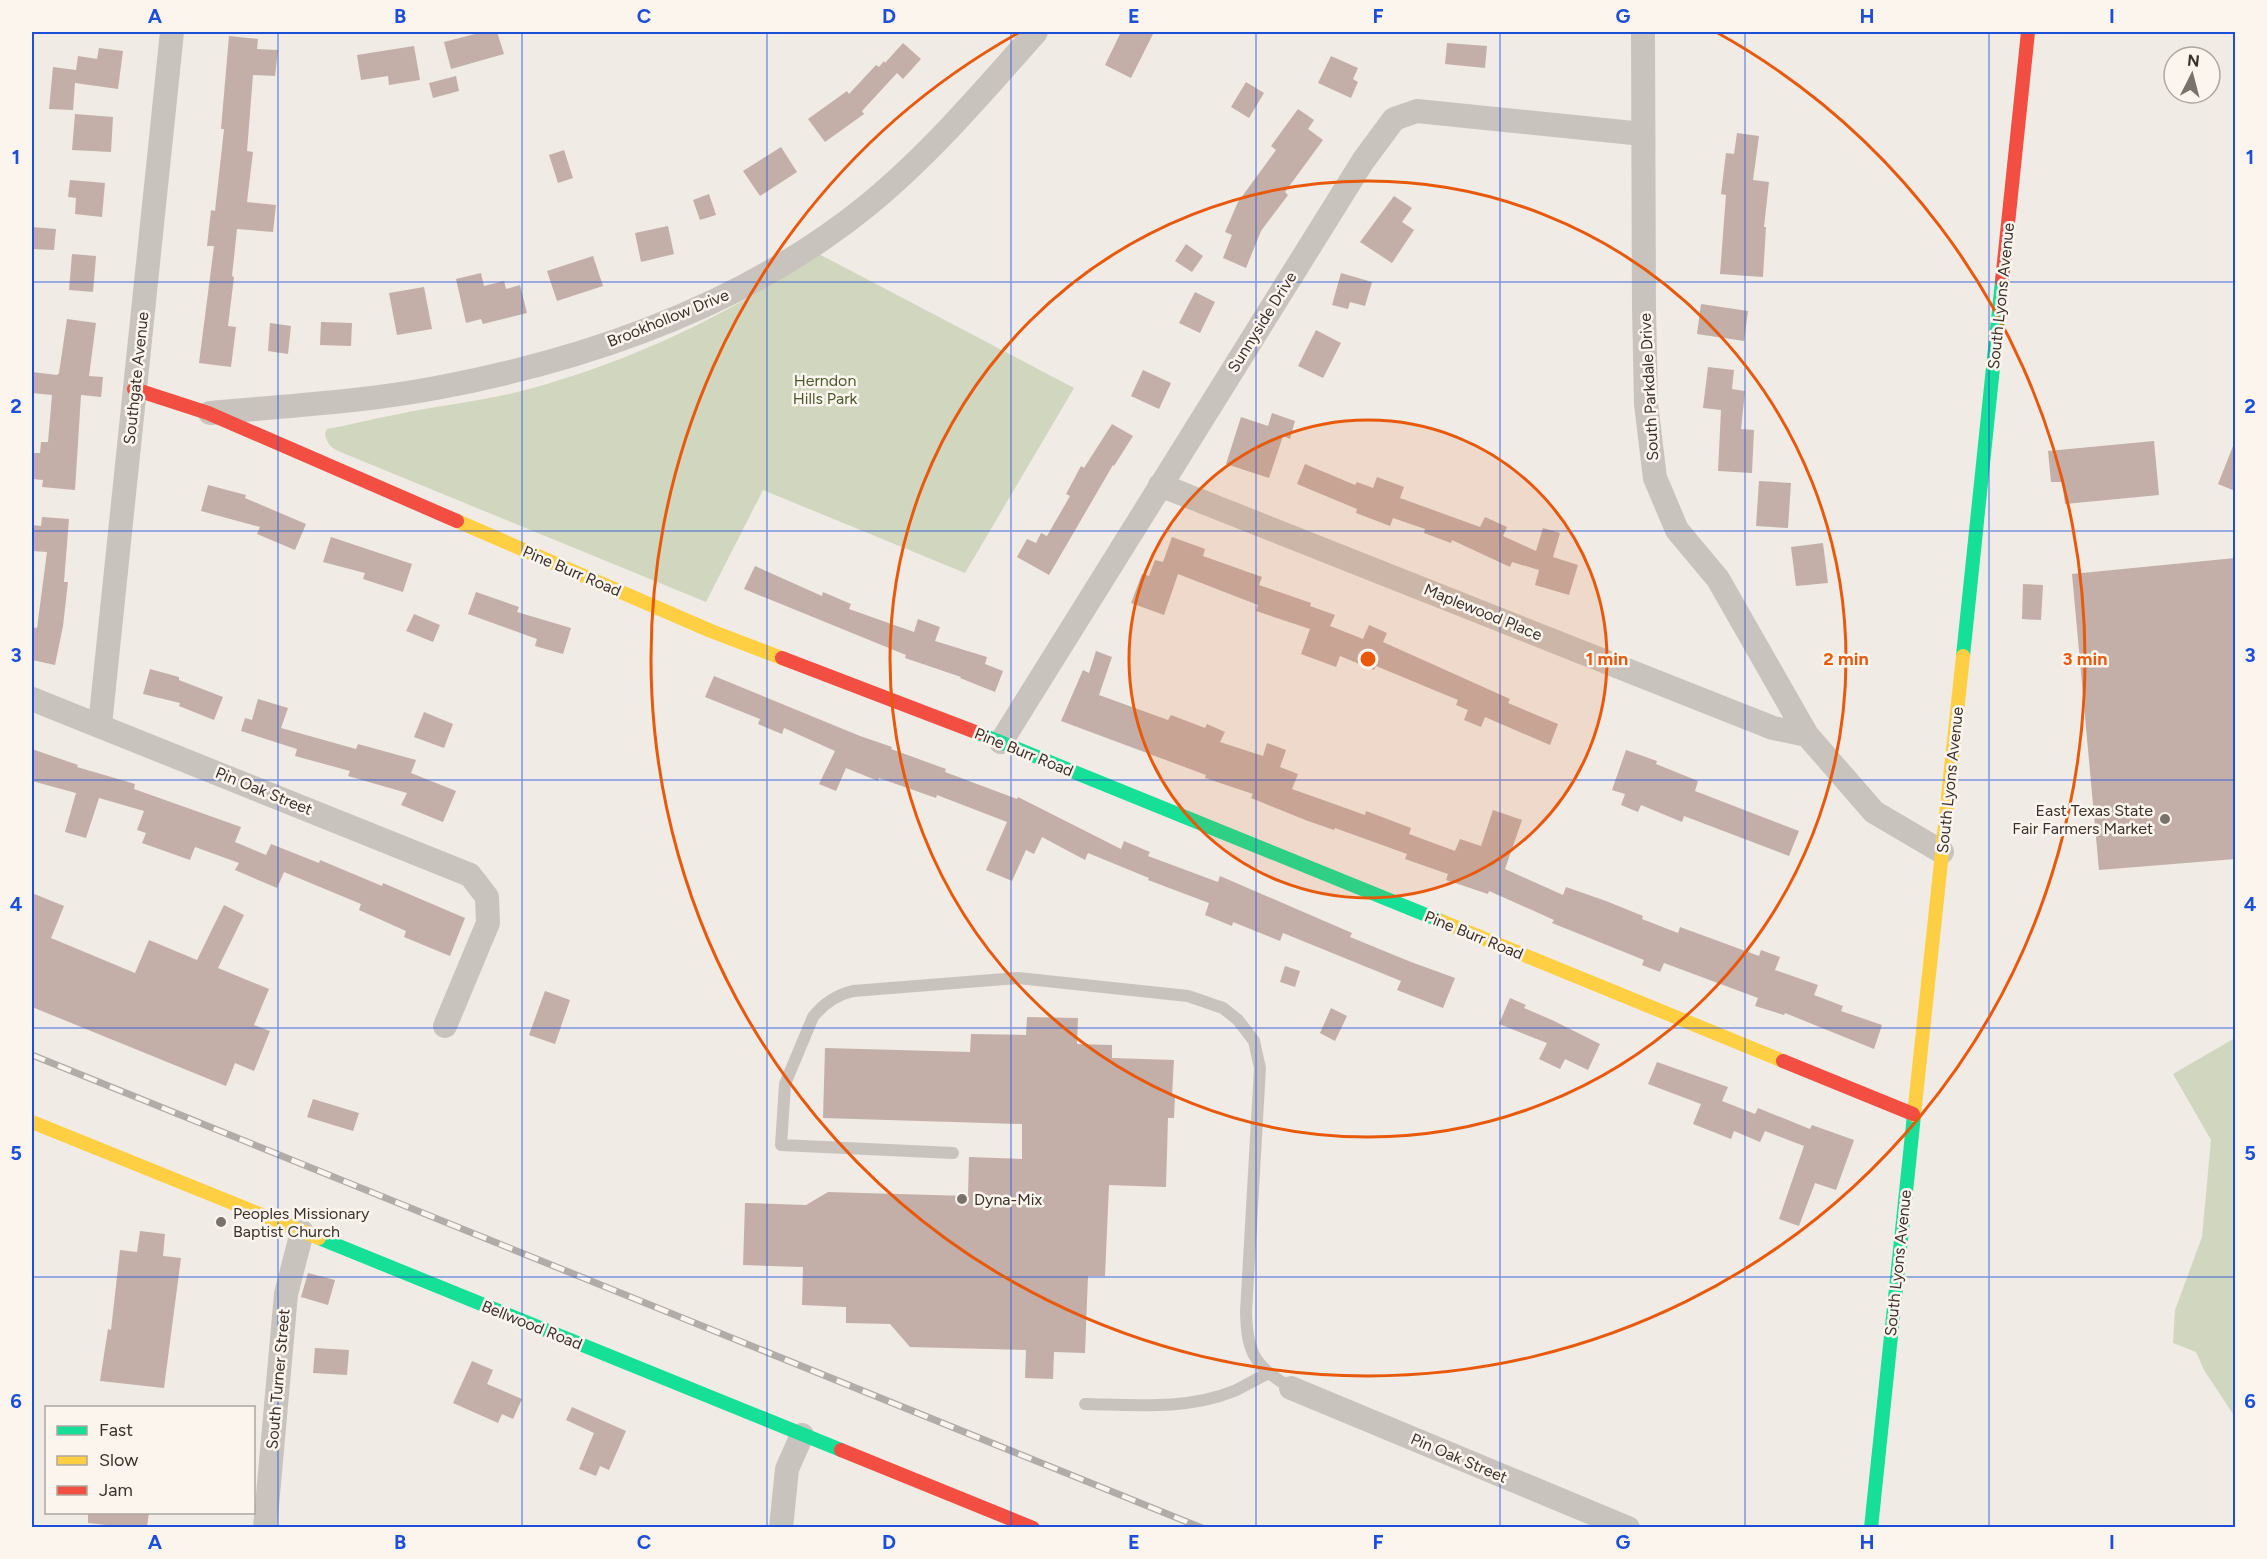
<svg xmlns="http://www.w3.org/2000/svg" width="2267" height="1559" viewBox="0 0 2267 1559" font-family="Figtree,sans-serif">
	<rect width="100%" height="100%" fill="#f0ebe5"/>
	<path fill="#d1d6bf" d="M817,253L1074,388L965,573L763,490L706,602L338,451C330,447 327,443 325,434L327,429C350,425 372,419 394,415C441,405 487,401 533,388C633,360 733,314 817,253Z
		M2235,1038V1417L2204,1370L2196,1352L2173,1343L2175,1310L2202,1237L2211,1140L2173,1074Z"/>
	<path fill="#c3afa7" d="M483,32H497L504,54L451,69L444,42Z
		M1121,32H1154L1131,78L1105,65Z
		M229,36L258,39L257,49L278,50L275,76L253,75L247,151L253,152L247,202L276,205L273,232L237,229L232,276L234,277L228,326L236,327L231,367L199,363L214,246H207L211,210L215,211L224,129H221Z
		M903,43L921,59L903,79L897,73L862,111L864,114L825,142L808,119L847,91L849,94L876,65L879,67L884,61L885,63Z
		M1447,43L1487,46L1485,68L1445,64Z
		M414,46L420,80L389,85L388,76L361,80L357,55Z
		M99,48L123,51L118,89L75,83L73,110L49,109L53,67L76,70L78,56L97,59Z
		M1331,56L1358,68L1353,79L1358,82L1351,98L1318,83Z
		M456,76L459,91L433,98L429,83Z
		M1246,82L1264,93L1249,118L1231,107Z
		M1298,109L1314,120L1308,129L1323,140L1285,192L1288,195L1261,231L1246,268L1223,258L1232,235L1225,232L1238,202L1276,150L1271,146Z
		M75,114L113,117L111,152L72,150Z
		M1737,133L1759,136L1753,180L1769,182L1764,227H1766L1763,277L1720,274L1726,195L1721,194L1726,153L1734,154Z
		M781,147L797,172L760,196L743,171Z
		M564,150L573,178L558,183L549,155Z
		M70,180L105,183L102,217L75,214L76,198L68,197Z
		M709,194L716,215L700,220L693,200Z
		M1394,196L1412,208L1402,222L1414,230L1392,263L1360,242Z
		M668,226L674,254L641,262L635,233Z
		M32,227L56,229L54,250L32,249Z
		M1186,244L1203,256L1192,272L1175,261Z
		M72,254L96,256L93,292L69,290Z
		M593,256L603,286L557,301L547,271Z
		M481,273L484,286L504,281L506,289L520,285L527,313L483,324L481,319L466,323L456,279Z
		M1341,273L1372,282L1365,306L1350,302L1348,309L1332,305Z
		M424,287L432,329L397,335L389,293Z
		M1195,292L1215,302L1200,333L1179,323Z
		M1701,304L1748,311L1744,341L1697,334Z
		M67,319L96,323L89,376L103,377L101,397L81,395L75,490L42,487L43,480L32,479V453H40L41,442H48L52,395L32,393V372L57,375L59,373Z
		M321,322L352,323L351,346L320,345Z
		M270,323L291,326L288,354L268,351Z
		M1316,330L1341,343L1323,378L1298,366Z
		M1708,367L1734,370L1732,389L1745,391L1741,429L1754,430L1752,473L1718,471L1721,410L1703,408Z
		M1143,370L1171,383L1159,409L1131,396Z
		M1272,413L1295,421L1290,439L1283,436L1269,478L1226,464L1241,417L1268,426Z
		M1112,424L1133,436L1114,466L1113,465L1049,575L1017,557L1027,539L1036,543L1041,533L1047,536L1070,496L1066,494L1081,466L1084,468Z
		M2154,441L2159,495L2065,504L2062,482H2051L2048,451Z
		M2235,441V491L2218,484Z
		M1305,464L1355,485L1357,482L1373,488L1377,477L1404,487L1400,498L1480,527L1485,517L1507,527L1503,536L1536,551L1543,528L1560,533L1553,557L1578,565L1569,595L1535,585L1539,570L1512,562L1510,567L1452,540L1451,543L1424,533L1425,529L1393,518L1390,526L1356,513L1357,509L1297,484Z
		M1759,481L1791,483L1788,528L1756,526Z
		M208,485L246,495L245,498L306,524L295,550L257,534L260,527L201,511Z
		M42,517L69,519L64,582H68L63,626L55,665L32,660V627L37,628L47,552L32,551V525L41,526Z
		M331,537L412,564L403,592L363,579L365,573L323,562Z
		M1172,537L1205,549L1203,556L1262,577L1259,585L1311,603L1310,606L1335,615L1330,626L1363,639L1369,625L1387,633L1383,642L1510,699L1508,703L1558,724L1550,745L1485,717L1481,727L1464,720L1468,710L1456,705L1458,700L1376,666L1374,670L1340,656L1336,667L1301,654L1310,629L1256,611L1258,605L1178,574L1164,615L1131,603L1142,574L1149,576L1155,560L1163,562Z
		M1823,543L1828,583L1796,586L1791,547Z
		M2235,558V859L2099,870L2072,574Z
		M755,566L822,596L823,592L851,604L849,609L914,632L918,619L940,627L935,641L987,657L985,664L1003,671L995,692L960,678L961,677L905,658L906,655L744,589Z
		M2023,584L2043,585L2041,620L2022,619Z
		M476,592L519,607L517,612L571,628L563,654L535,646L537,639L468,614Z
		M414,614L440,625L433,642L406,631Z
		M1096,651L1112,657L1099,695L1168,720L1171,715L1205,728L1207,724L1225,732L1220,742L1263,756L1267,743L1286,750L1280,767L1298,774L1292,789L1365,815L1366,811L1411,828L1409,834L1455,851L1460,839L1481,846L1493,810L1522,820L1505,869L1563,895L1566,887L1606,901L1643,916L1642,919L1678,933L1680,927L1759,956L1761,950L1780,957L1775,970L1818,985L1814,995L1843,1006L1841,1011L1882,1025L1874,1049L1785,1013L1784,1015L1755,1006L1758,998L1664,963L1660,972L1642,965L1644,960L1552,923L1554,920L1489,891L1488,894L1446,880L1448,874L1405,859L1407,854L1335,828L1334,830L1308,821L1251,798L1253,794L1205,778L1206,775L1061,721L1083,670L1089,673Z
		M150,669L179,677V680L223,697L214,720L179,706L180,703L143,694Z
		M714,676L860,736L892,747L891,749L946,769L945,772L1017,799L1018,797L1121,849L1124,841L1150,852L1148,856L1218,882L1220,876L1352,933L1350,937L1411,962L1455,978L1443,1008L1397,990L1401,981L1283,933L1280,941L1233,922L1232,926L1205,915L1209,903L1148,880L1149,878L1088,853L1085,860L1042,837L1034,854L1026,850L1012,881L986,870L1007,822L937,795L936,798L879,778L878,781L846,768L836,791L819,784L835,751L784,728L782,734L758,724L760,719L705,697Z
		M258,699L288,708L281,728L356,749L358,744L416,760L411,773L456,791L443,822L401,805L407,793L348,776L350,771L295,756L297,749L241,731L245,718L252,720Z
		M424,712L453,724L444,748L414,737Z
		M32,749L78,765L77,767L135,784L134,789L241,827L235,842L266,855L271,844L319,863L320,860L382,886L383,883L465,918L450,956L404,937L406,931L359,910L361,904L284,872L277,888L235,870L239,863L195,847L190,860L142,843L146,833L137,830L144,811L99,798L86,838L65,832L76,793L32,781Z
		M1626,750L1657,761L1656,764L1698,781L1695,791L1799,831L1789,856L1684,816L1682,822L1641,805L1638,812L1621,805L1625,794L1612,790Z
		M32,893L64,906L51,938L135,973L149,940L197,960L224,905L244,915L218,968L269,989L254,1025L270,1031L254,1071L235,1063L226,1086L32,1007Z
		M1285,966L1300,971L1295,987L1280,982Z
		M545,991L570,1000L555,1044L529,1035Z
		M1510,998L1526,1005L1524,1008L1552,1020L1600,1044L1588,1070L1565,1059L1560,1069L1539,1059L1547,1043L1499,1024Z
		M1331,1008L1347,1016L1335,1041L1320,1033Z
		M1027,1017L1078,1018L1077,1044L1112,1045V1058L1174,1060L1172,1096H1175L1174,1118H1168L1166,1187L1109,1185L1105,1276H1088L1085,1353L1054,1352L1053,1379L1025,1378L1026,1350L910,1347L890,1324L846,1323V1307L802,1305L803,1267L743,1265L745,1203L806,1205L828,1192L968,1196L969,1157L1022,1159V1124L823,1118L825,1048L970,1052L971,1034L1026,1035Z
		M1657,1062L1728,1087L1722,1101L1755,1114L1758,1108L1810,1129L1812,1125L1854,1140L1836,1190L1815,1183L1799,1226L1779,1219L1804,1146L1765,1131L1760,1142L1734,1131L1731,1139L1693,1124L1701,1104L1648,1084Z
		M313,1099L359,1113L353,1131L307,1117Z
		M140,1231L165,1234L163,1256L181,1258L164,1388L100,1381L108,1329L111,1330L120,1250L137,1252Z
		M308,1273L335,1280L328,1305L301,1297Z
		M315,1348L349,1350L347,1375L313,1373Z
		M472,1361L493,1370L487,1384L522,1399L513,1419L502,1414L498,1423L453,1403Z
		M572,1407L626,1431L609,1470L600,1466L596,1476L579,1469L594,1433L566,1420Z
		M88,1512H149L147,1527H125L88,1523Z"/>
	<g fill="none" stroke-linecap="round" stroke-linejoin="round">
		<path stroke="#c9c3be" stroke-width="12" d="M953,1153L781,1145L785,1084L813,1017C823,1004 836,995 853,991L1018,978L1188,996L1223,1008L1238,1020L1254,1041L1260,1068L1246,1312C1247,1354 1255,1366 1291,1388
			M1085,1404C1134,1405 1188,1410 1234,1391C1245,1386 1256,1379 1267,1374"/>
		<path stroke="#c9c3be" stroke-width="24" d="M1643,32L1644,310L1646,404L1655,478L1677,530L1718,579L1807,735L1874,812L1942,852
			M210,413C285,406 362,402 436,388C590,359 745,305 868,205C930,154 983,92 1036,32
			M1160,485L1773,728L1807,735
			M32,699L470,875L487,897L488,923L445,1026
			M100,725L172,32
			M1001,742L1363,161L1394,119L1417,111L1643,134
			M1291,1388L1628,1528
			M265,1528L286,1294L302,1232
			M781,1528L787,1469L802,1435"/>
		<path stroke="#16e098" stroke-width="14" d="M1963,656L2002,281
			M978,733L1441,921
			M319,1238L841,1450
			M1871,1528L1914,1115"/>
		<path stroke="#ffcf43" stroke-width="14" d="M457,521L711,631L782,658
			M1441,921L1783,1061
			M1914,1115L1963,656
			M32,1122L319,1238"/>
		<path stroke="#f24e42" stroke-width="14" d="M2002,281L2028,32
			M134,389L208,413L457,521
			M782,658L978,733
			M1783,1061L1913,1114
			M841,1450L1033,1528"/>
		<defs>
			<path id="rail" d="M32,1055L1202,1528"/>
		</defs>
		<use href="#rail" stroke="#b1aca8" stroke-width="7"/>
		<use href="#rail" stroke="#fbf5ee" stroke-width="4.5" stroke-dasharray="14" stroke-linecap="butt"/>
	</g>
	<path fill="none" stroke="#1d4ed8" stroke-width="1.5" stroke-opacity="0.55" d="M278,32V1528M522,32V1528M767,32V1528M1011,32V1528M1256,32V1528M1500,32V1528M1745,32V1528M1989,32V1528M32,282H2236M32,531H2236M32,780H2236M32,1028H2236M32,1277H2236"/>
	<circle cx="1368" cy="659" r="239" fill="#e8590c" fill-opacity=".12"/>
	<g fill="none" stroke="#e8590c" stroke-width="3">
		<circle cx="1368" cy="659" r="239"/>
		<circle cx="1368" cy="659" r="478"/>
		<path d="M1716 32A717 717 0 1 1 1020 32"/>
	</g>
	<g fill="#7a716c" stroke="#fbf5ee" stroke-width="2">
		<circle cx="2165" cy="819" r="6"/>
		<circle cx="962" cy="1199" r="6"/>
		<circle cx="221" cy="1222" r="6"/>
	</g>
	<g text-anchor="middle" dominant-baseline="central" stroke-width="5" stroke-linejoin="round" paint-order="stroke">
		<g font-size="16" fill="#3b302b" stroke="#fbf5ee">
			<text transform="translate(2001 296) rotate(-84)">South Lyons Avenue</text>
			<text transform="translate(668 318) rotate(-22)">Brookhollow Drive</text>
			<text transform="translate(1262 322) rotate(-58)">Sunnyside Drive</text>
			<text transform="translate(136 378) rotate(-84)">Southgate Avenue</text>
			<text transform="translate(1649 387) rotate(-93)">South Parkdale Drive</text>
			<text transform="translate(572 571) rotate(23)">Pine Burr Road</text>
			<text transform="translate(1483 612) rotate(22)">Maplewood Place</text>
			<text transform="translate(1024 752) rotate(22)">Pine Burr Road</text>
			<text transform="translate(1950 780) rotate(-84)">South Lyons Avenue</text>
			<text transform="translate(264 791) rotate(22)">Pin Oak Street</text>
			<text transform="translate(1474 935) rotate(22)">Pine Burr Road</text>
			<text transform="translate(1898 1263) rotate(-84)">South Lyons Avenue</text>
			<text transform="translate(532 1325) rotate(22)">Bellwood Road</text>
			<text transform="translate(278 1379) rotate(-85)">South Turner Street</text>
			<text transform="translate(1459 1458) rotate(23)">Pin Oak Street</text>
		</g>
		<g font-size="16" fill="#4a5a2e" stroke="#fbf5ee">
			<text x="825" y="380">Herndon<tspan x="825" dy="18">Hills Park</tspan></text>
		</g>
		<g font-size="16" fill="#3b302b" stroke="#fbf5ee" text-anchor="start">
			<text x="2153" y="810" text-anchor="end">East Texas State<tspan x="2153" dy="18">Fair Farmers Market</tspan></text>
			<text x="974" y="1199">Dyna-Mix</text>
			<text x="233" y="1213">Peoples Missionary<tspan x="233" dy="18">Baptist Church</tspan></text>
		</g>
	</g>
	<circle cx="1368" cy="659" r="9" fill="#e8590c" stroke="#fbf5ee" stroke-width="3"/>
	<g font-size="18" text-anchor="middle" font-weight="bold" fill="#e8590c" stroke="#fbf5ee" stroke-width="5" stroke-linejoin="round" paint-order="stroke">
		<text x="1607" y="665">1 min</text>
		<text x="1846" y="665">2 min</text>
		<text x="2085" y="665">3 min</text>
	</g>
	<rect width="2267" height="1559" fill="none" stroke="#fbf5ee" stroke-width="66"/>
	<rect x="45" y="1406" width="210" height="108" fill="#fbf5ee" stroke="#aea6a0" stroke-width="1.5"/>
	<rect x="57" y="1426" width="30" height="9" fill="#16e098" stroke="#aea6a0" stroke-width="1.5"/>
	<text x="99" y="1436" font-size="18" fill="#3b302b">Fast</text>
	<rect x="57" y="1456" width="30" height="9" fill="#ffcf43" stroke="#aea6a0" stroke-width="1.5"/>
	<text x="99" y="1466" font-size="18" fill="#3b302b">Slow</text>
	<rect x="57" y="1486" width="30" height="9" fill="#f24e42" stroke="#aea6a0" stroke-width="1.5"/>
	<text x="99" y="1496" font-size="18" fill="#3b302b">Jam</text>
	<g transform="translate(2192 75) rotate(6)"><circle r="28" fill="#fbf5ee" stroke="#aea6a0" stroke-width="1.5"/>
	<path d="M0-4.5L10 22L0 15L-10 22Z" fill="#7a716c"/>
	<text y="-9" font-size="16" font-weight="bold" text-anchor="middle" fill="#3b302b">N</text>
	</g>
	<rect x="33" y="33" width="2201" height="1493" fill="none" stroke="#1d4ed8" stroke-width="2"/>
	<g font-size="20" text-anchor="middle" font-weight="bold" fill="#1d4ed8">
		<text x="155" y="23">A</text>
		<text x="400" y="23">B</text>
		<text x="644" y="23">C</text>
		<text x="889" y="23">D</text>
		<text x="1134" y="23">E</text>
		<text x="1378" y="23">F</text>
		<text x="1623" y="23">G</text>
		<text x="1867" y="23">H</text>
		<text x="2112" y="23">I</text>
		<text x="16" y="164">1</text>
		<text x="2250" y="164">1</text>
		<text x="16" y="413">2</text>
		<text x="2250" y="413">2</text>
		<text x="16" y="662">3</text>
		<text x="2250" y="662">3</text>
		<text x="16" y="911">4</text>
		<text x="2250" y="911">4</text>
		<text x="16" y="1160">5</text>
		<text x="2250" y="1160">5</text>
		<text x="16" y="1408">6</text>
		<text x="2250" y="1408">6</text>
		<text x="155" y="1549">A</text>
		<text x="400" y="1549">B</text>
		<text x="644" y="1549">C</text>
		<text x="889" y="1549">D</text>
		<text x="1134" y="1549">E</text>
		<text x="1378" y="1549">F</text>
		<text x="1623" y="1549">G</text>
		<text x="1867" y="1549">H</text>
		<text x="2112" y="1549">I</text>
	</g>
</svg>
